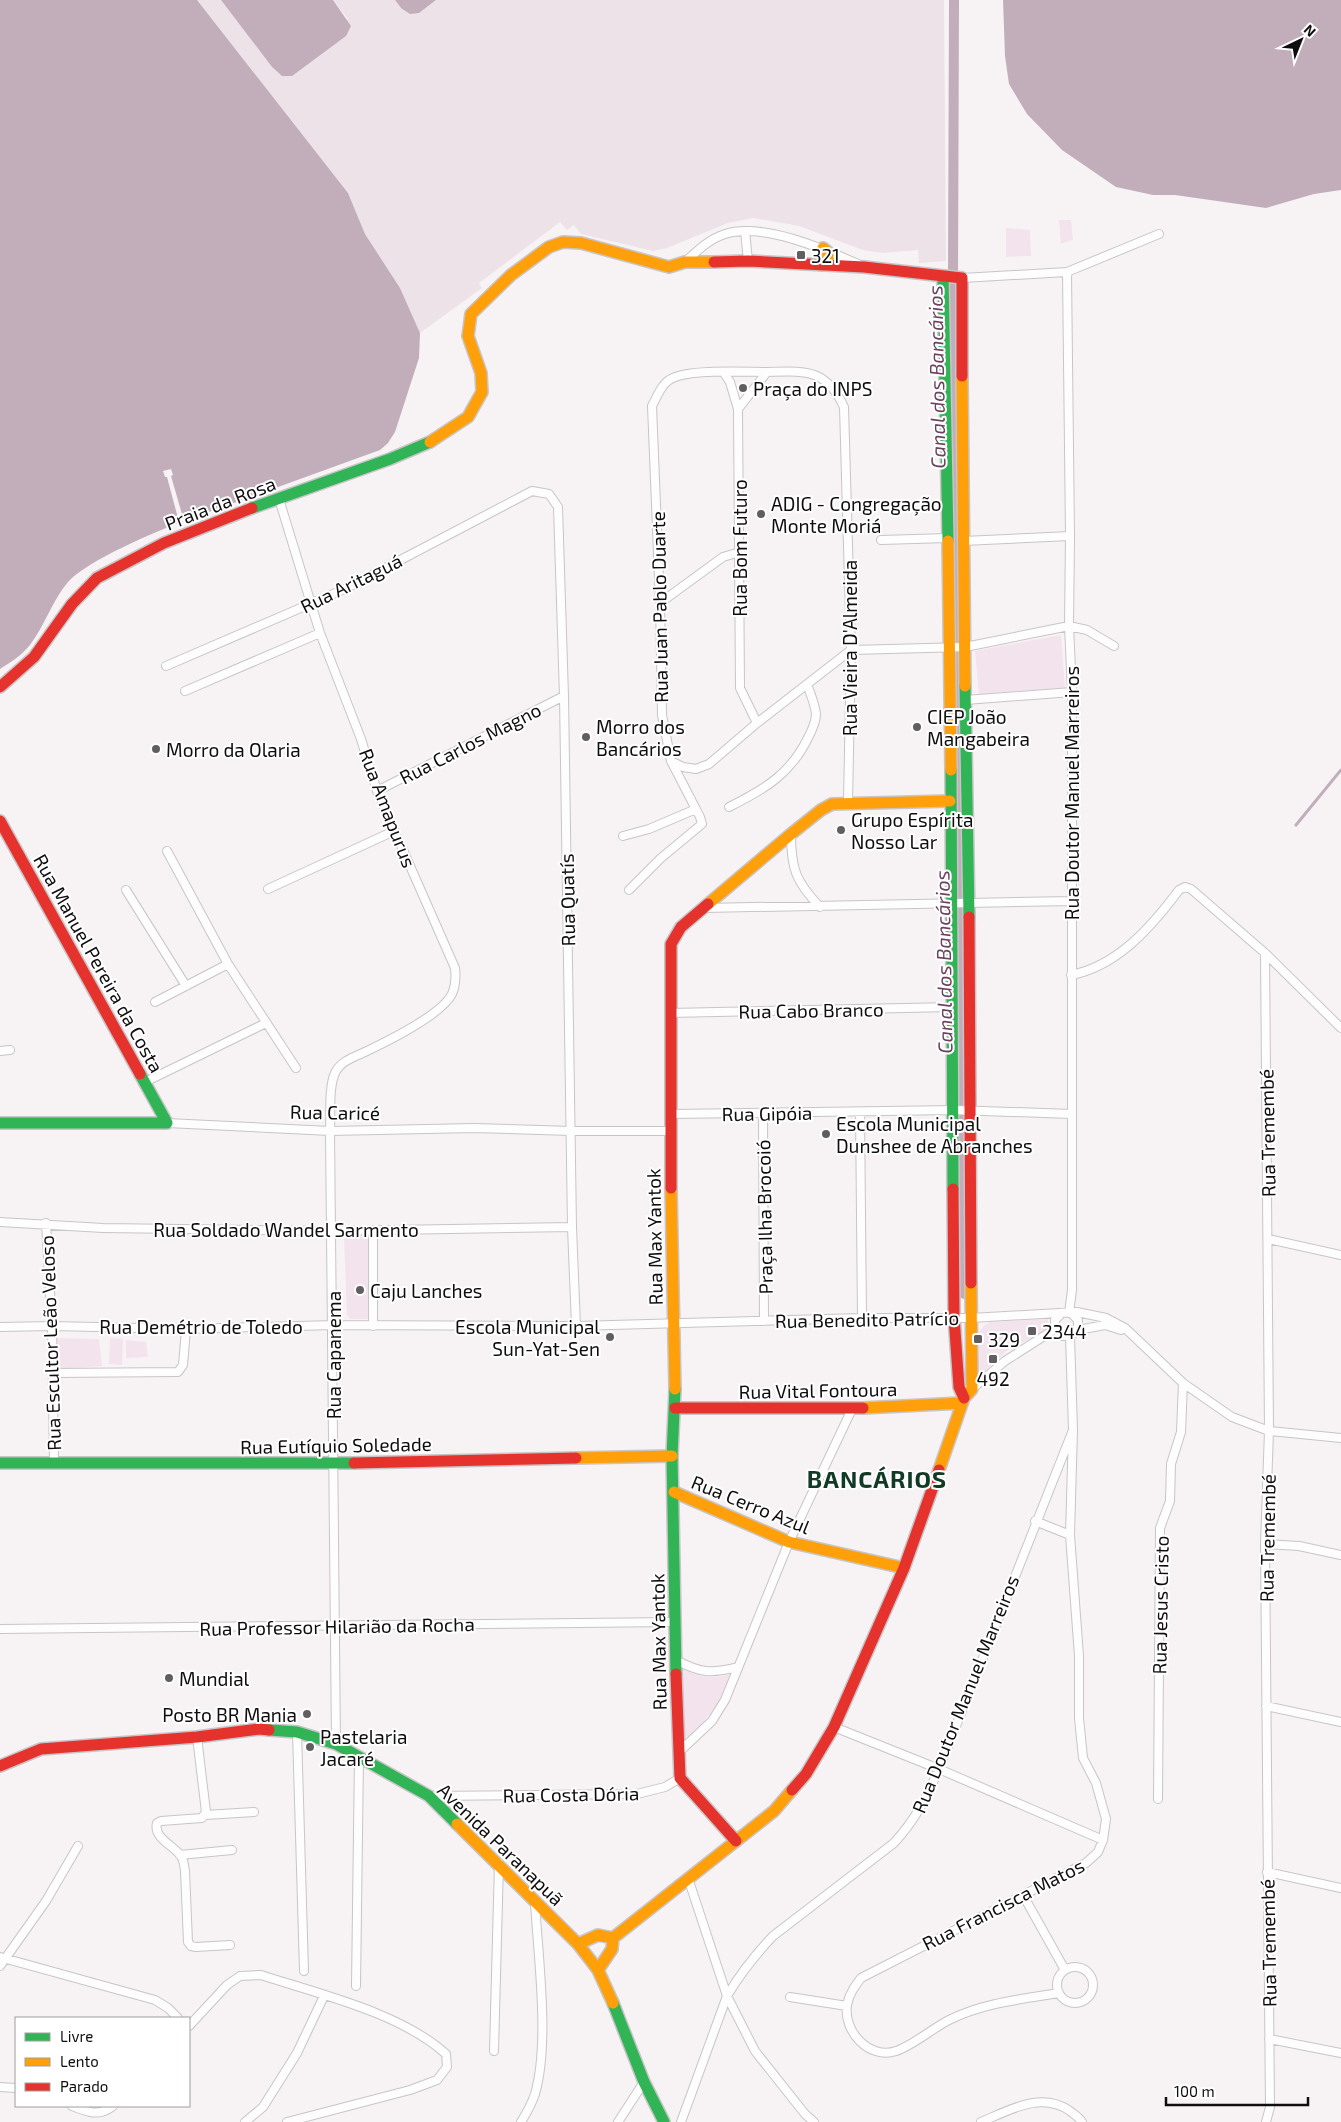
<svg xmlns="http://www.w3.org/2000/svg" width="1341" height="2122" viewBox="0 0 1341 2122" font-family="'Exo 2',sans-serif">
	<rect width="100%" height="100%" fill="#f7f3f5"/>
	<path fill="#ece2e8" d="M197,0H221L272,67L282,76H292L348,19L333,0H395L401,8L419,13L436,0H944L946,261L919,263L918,250L883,253L863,250L799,226L753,218L728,223L667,248L653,251L581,234L574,225L567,230L560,222L479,283L482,288L420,333L400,288L365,234L348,193Z"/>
	<path fill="#f3e3ed" d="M1059,220H1071L1073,240L1061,244Z
		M1006,228L1030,230L1031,256L1006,257Z
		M1061,635L1065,688L979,694L975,651Z
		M347,1234L370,1235L372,1316L369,1319H350L347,1315L344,1239Z
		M1048,1319V1330L1010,1348L984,1372L977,1370C973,1355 974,1327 991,1322Z
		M55,1338L99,1339L102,1366L60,1369Z
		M110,1338L123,1339L122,1365L109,1364Z
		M126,1340L146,1342L148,1357L126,1358Z
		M683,1669C700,1678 713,1679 732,1674C725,1698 708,1716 692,1736L685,1737L683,1735L680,1680Z"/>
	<path fill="#c2adbb" d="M0,0H197L348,193L365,234L400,288L420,333L419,358L395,432L388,443L380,450L184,521C155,532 88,560 68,582C52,601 45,625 30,645C22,655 11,662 0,669Z
		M221,0H333L351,26L346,36L292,76H282L272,67Z
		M395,0H436L419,13L410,14L401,8Z
		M1003,0H1341V190L1314,194L1266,208L1175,195H1153L1116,187L1062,150L1027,114L1009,84L1005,56Z"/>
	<path fill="#f7f3f5" d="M171,469L173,475L171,476L184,521L179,522L167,477H165L163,471Z"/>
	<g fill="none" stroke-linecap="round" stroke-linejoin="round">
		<path stroke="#c2adbb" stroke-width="3" d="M1296,825L1341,770"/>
		<path stroke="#c2adbb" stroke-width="10" d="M954,0L953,281L964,1117V1294"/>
		<defs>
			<path id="street" d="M745,231L748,261
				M685,262C697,251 709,239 725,234C762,222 824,249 858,264
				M1067,272L1070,536L1069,626L1072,692V1290L1069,1313
				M962,278L1067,272L1159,234
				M724,373L730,382L738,409L740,688L757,723
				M738,409L767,372C805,371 826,368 844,407L851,650L848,802
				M279,499L320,633L361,739L377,791L455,968C456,977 456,985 452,994C441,1015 390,1040 367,1051C357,1056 342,1060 336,1071C328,1085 331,1115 330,1131L336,1744
				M881,540L948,538
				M963,541L1070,536
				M660,603L723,557L740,552
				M166,666L347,588L532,491L549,494L558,507L564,696L572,1227L576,1326
				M185,691L320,633
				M965,700L1072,692
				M671,761L683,767L696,769L709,764L757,723L851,650L965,647L1069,626L1087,630L1114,646
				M377,791L564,696
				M729,807C765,789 791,774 809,736C812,730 816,721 816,714C815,704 810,693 807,684
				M791,834C791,869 796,882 820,907
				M623,836L649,829L696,809
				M167,851L228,964L296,1068
				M268,889L394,831
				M126,890L186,986
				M629,890L661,858L702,824L700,817L671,761L662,715L660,603L652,406C657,397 662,382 673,378C690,369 746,372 767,372
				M705,908L1071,901
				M1265,953L1269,1431L1265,1544L1270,2107L1266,2122
				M1071,975C1118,966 1152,926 1179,890L1185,887L1191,889L1265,953L1341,1028
				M155,1002L228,964
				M670,1013L952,1007
				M0,1051L10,1050
				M145,1082L266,1023
				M860,1112L862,1318
				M763,1113L764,1321
				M671,1114L954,1110L1072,1114
				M167,1123L330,1131L474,1128L571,1131H670
				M0,1222L103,1228L332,1231L572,1227
				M46,1223L52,1326L54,1463
				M1268,1239L1341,1255
				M1062,1313L1055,1320V1329L1061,1336H1070L1078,1330V1320L1071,1313
				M373,1326V1230
				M0,1327L52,1326L186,1329L333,1325L576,1326L862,1318H971L1077,1312L1106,1318L1125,1328L1183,1383L1232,1417L1269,1431L1341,1438
				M1078,1330L1105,1325L1121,1330
				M53,1373L178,1372L183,1365L186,1329
				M969,1389H972L1005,1361L1055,1329
				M1035,1521L1070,1535
				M1265,1544L1299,1546L1341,1555
				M0,1629L674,1622
				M676,1660C700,1673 711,1674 738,1667
				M1266,1706L1341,1722
				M834,1727L939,1769L1103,1840
				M297,1732L304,1971
				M197,1737L206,1812L202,1818L161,1821L157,1823C153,1838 173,1845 180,1855C184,1859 184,1865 185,1871L188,1942L191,1946L196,1947L230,1945
				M678,1753L712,1721L725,1700L789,1542L852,1409
				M429,1796L637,1794L665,1787L680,1778
				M1158,1799L1160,1528L1170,1501L1171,1464L1181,1432L1183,1383
				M205,1815L254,1812
				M180,1855L232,1850
				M1267,1872L1341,1888
				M688,1878L727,1996L755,2051L805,2114L814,2122
				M1023,1895L1065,1970
				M0,1957L155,2000L168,2008L178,2018
				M0,1966L46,1901L78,1846
				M1057 1985a18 18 0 1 1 36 0a18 18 0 1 1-36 0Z
				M356,1986L359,1756
				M1059,1993C1022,1999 983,2003 949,2020C933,2028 912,2046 896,2051C869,2060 843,2031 847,2005C849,1994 855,1986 861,1978L1086,1863L1098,1852L1103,1840L1106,1819L1096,1783L1083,1758L1079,1718V1656L1070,1535L1073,1430
				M790,1997L847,2006
				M189,2026L227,1985L240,1976L261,1975C319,1994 401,2013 446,2054L447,2067L437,2080L410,2090L287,2122
				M1269,2039L1341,2053
				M494,2051L499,1863
				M0,2087L16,2088
				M72,2106C87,2112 99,2117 113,2106
				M245,2122L263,2107L297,2053L324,1996
				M521,2122C526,2114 532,2103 535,2094C550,2042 538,1957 535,1902
				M618,2122L644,2082
				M681,2122L727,1996C740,1974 755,1955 773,1936L894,1843C916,1819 926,1798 939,1769L1073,1430L1070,1336
				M981,2122C1010,2110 1041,2091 1070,2111C1075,2115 1079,2117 1082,2122"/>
			<path id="fast" d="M943,277L948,541
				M252,508L390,459L430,442
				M965,686L969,917
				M951,770L953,1189
				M0,1123H167L140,1074
				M675,1389L672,1456L676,1674
				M0,1463H354
				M269,1730L297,1732L336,1744L429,1796L457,1824
				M613,2003L644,2082L664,2122"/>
			<path id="slow" d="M821,265L828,259V252L823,248
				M962,376L965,686
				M430,442L468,417L482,392L481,373L468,336L471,314L511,275L549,247L563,242L581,243L669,267L685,262H714
				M948,541L951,770
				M708,904L791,834L821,810L832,804L950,801
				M671,1188L675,1389
				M863,1408L962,1403
				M576,1458L672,1456
				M939,1470L964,1398L972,1389L971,1283
				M674,1492L789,1542L904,1568
				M457,1824L578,1944L598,1970L613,2003
				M613,1938L774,1811L792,1790
				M578,1944L598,1935L613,1938
				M598,1970L612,1949L613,1938"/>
			<path id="jam" d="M714,262L748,261L864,267L962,278V376
				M0,687L34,657L72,604L97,578L164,543L252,508
				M0,821L140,1074
				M969,917L971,1283
				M671,1188V944L681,927L708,904
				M953,1189L954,1317L959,1387L964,1398
				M675,1408H863
				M354,1463L576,1458
				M676,1674L680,1778L736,1841
				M0,1766L41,1749L197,1737L259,1729L269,1730
				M792,1790L806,1774L834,1727L904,1568L939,1470"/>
		</defs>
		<use href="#street" stroke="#c8c5c7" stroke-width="10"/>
		<use href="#fast" stroke="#c8c5c7" stroke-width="14"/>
		<use href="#slow" stroke="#c8c5c7" stroke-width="14"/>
		<use href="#jam" stroke="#c8c5c7" stroke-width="14"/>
		<use href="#street" stroke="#fefdfe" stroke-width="8"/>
		<use href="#fast" stroke="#30b455" stroke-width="11"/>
		<use href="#slow" stroke="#ff9f0a" stroke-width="11"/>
		<use href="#jam" stroke="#e5322d" stroke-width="11"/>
	</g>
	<g fill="#615e60" stroke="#fff" stroke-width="2">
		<rect x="796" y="250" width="10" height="10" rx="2.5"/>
		<circle cx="743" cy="388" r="5"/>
		<circle cx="761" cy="514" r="5"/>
		<circle cx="917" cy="727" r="5"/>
		<circle cx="586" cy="737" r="5"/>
		<circle cx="156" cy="749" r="5"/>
		<circle cx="841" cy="830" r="5"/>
		<circle cx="826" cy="1134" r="5"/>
		<circle cx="360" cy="1290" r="5"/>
		<rect x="1027" y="1326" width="10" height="10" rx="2.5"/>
		<circle cx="610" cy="1337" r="5"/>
		<rect x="973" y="1334" width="10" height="10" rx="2.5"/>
		<rect x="988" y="1354" width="10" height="10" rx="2.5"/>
		<circle cx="169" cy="1678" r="5"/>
		<circle cx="307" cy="1714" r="5"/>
		<circle cx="310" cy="1747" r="5"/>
	</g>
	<g text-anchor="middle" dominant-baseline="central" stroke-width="4" stroke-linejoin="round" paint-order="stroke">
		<g font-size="19" fill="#100d0f" stroke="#fff" text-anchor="start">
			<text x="811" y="255">321</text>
			<text x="753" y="388">Praça do INPS</text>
			<text x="771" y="503">ADIG - Congregação<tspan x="771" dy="22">Monte Moriá</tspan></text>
			<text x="927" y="716">CIEP João<tspan x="927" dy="22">Mangabeira</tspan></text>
			<text x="596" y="726">Morro dos<tspan x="596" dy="22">Bancários</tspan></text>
			<text x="166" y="749">Morro da Olaria</text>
			<text x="851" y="819">Grupo Espírita<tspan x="851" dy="22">Nosso Lar</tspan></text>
			<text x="836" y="1123">Escola Municipal<tspan x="836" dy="22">Dunshee de Abranches</tspan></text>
			<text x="370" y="1290">Caju Lanches</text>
			<text x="600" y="1326" text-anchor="end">Escola Municipal<tspan x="600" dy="22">Sun-Yat-Sen</tspan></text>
			<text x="1042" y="1331">2344</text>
			<text x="988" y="1339">329</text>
			<text x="993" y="1378" text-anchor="middle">492</text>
			<text x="179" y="1678">Mundial</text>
			<text x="297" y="1714" text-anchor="end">Posto BR Mania</text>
			<text x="320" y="1736">Pastelaria<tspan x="320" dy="22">Jacaré</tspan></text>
		</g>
		<g font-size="19" fill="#100d0f" stroke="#fff">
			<text transform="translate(220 503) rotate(-21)">Praia da Rosa</text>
			<text transform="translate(739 548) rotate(-90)">Rua Bom Futuro</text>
			<text transform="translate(351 583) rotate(-26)">Rua Aritaguá</text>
			<text transform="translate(659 607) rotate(-91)">Rua Juan Pablo Duarte</text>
			<text transform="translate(849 648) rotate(-90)">Rua Vieira D'Almeida</text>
			<text transform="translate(470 743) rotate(-27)">Rua Carlos Magno</text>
			<text transform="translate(1071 793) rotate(-90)">Rua Doutor Manuel Marreiros</text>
			<text transform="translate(388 808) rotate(69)">Rua Amapurus</text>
			<text transform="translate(567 900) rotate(-91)">Rua Quatís</text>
			<text transform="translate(99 963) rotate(61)">Rua Manuel Pereira da Costa</text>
			<text transform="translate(811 1010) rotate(-1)">Rua Cabo Branco</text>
			<text transform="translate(335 1112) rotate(1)">Rua Caricé</text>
			<text transform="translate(767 1113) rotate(-1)">Rua Gipóia</text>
			<text transform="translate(1267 1133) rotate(-91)">Rua Tremembé</text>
			<text transform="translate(764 1217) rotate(-91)">Praça Ilha Brocoió</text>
			<text x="286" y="1229">Rua Soldado Wandel Sarmento</text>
			<text transform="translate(654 1237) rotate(-91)">Rua Max Yantok</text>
			<text transform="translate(867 1319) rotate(-1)">Rua Benedito Patrício</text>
			<text x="201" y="1326">Rua Demétrio de Toledo</text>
			<text transform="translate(50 1343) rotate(-92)">Rua Escultor Leão Veloso</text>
			<text transform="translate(333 1355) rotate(-90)">Rua Capanema</text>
			<text transform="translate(818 1390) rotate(-1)">Rua Vital Fontoura</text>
			<text transform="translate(336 1445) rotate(-1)">Rua Eutíquio Soledade</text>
			<text transform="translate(751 1504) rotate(22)">Rua Cerro Azul</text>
			<text transform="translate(1267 1538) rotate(-89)">Rua Tremembé</text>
			<text transform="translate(1160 1605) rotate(-89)">Rua Jesus Cristo</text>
			<text transform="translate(337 1626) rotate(-1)">Rua Professor Hilarião da Rocha</text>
			<text transform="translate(658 1642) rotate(-91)">Rua Max Yantok</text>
			<text transform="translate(965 1694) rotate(-68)">Rua Doutor Manuel Marreiros</text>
			<text transform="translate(571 1794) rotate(-1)">Rua Costa Dória</text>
			<text transform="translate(501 1844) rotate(44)">Avenida Paranapuã</text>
			<text transform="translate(1003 1904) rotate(-27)">Rua Francisca Matos</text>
			<text transform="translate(1268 1943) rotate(-91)">Rua Tremembé</text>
		</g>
		<g font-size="20" font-style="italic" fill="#6c4260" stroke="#fff">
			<text transform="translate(936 377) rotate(-91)">Canal dos Bancários</text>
			<text transform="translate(943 962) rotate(-91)">Canal dos Bancários</text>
		</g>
		<g font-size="24" font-weight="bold" letter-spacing="1" fill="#113b25" stroke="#fff">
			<text x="877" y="1478">BANCÁRIOS</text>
		</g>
	</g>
	<rect x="15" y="2017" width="175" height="90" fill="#ffffff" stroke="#9f9e9f"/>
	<rect x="25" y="2033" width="25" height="8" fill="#30b455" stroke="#9f9e9f"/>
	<text x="60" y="2042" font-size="15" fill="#100d0f">Livre</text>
	<rect x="25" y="2058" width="25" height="8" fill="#ff9f0a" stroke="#9f9e9f"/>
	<text x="60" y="2067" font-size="15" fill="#100d0f">Lento</text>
	<rect x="25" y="2083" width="25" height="8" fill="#e5322d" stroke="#9f9e9f"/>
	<text x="60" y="2092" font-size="15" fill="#100d0f">Parado</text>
	<g transform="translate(1301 40) rotate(43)" stroke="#ffffff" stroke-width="4" paint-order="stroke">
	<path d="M0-4L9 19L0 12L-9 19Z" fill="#100d0f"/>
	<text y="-8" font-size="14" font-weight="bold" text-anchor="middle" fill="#100d0f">N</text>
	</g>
	<path d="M1166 2097v8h142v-8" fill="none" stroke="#100d0f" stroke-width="2.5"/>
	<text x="1174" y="2097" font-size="15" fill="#100d0f" stroke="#ffffff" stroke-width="4" paint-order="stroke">100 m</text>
</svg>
